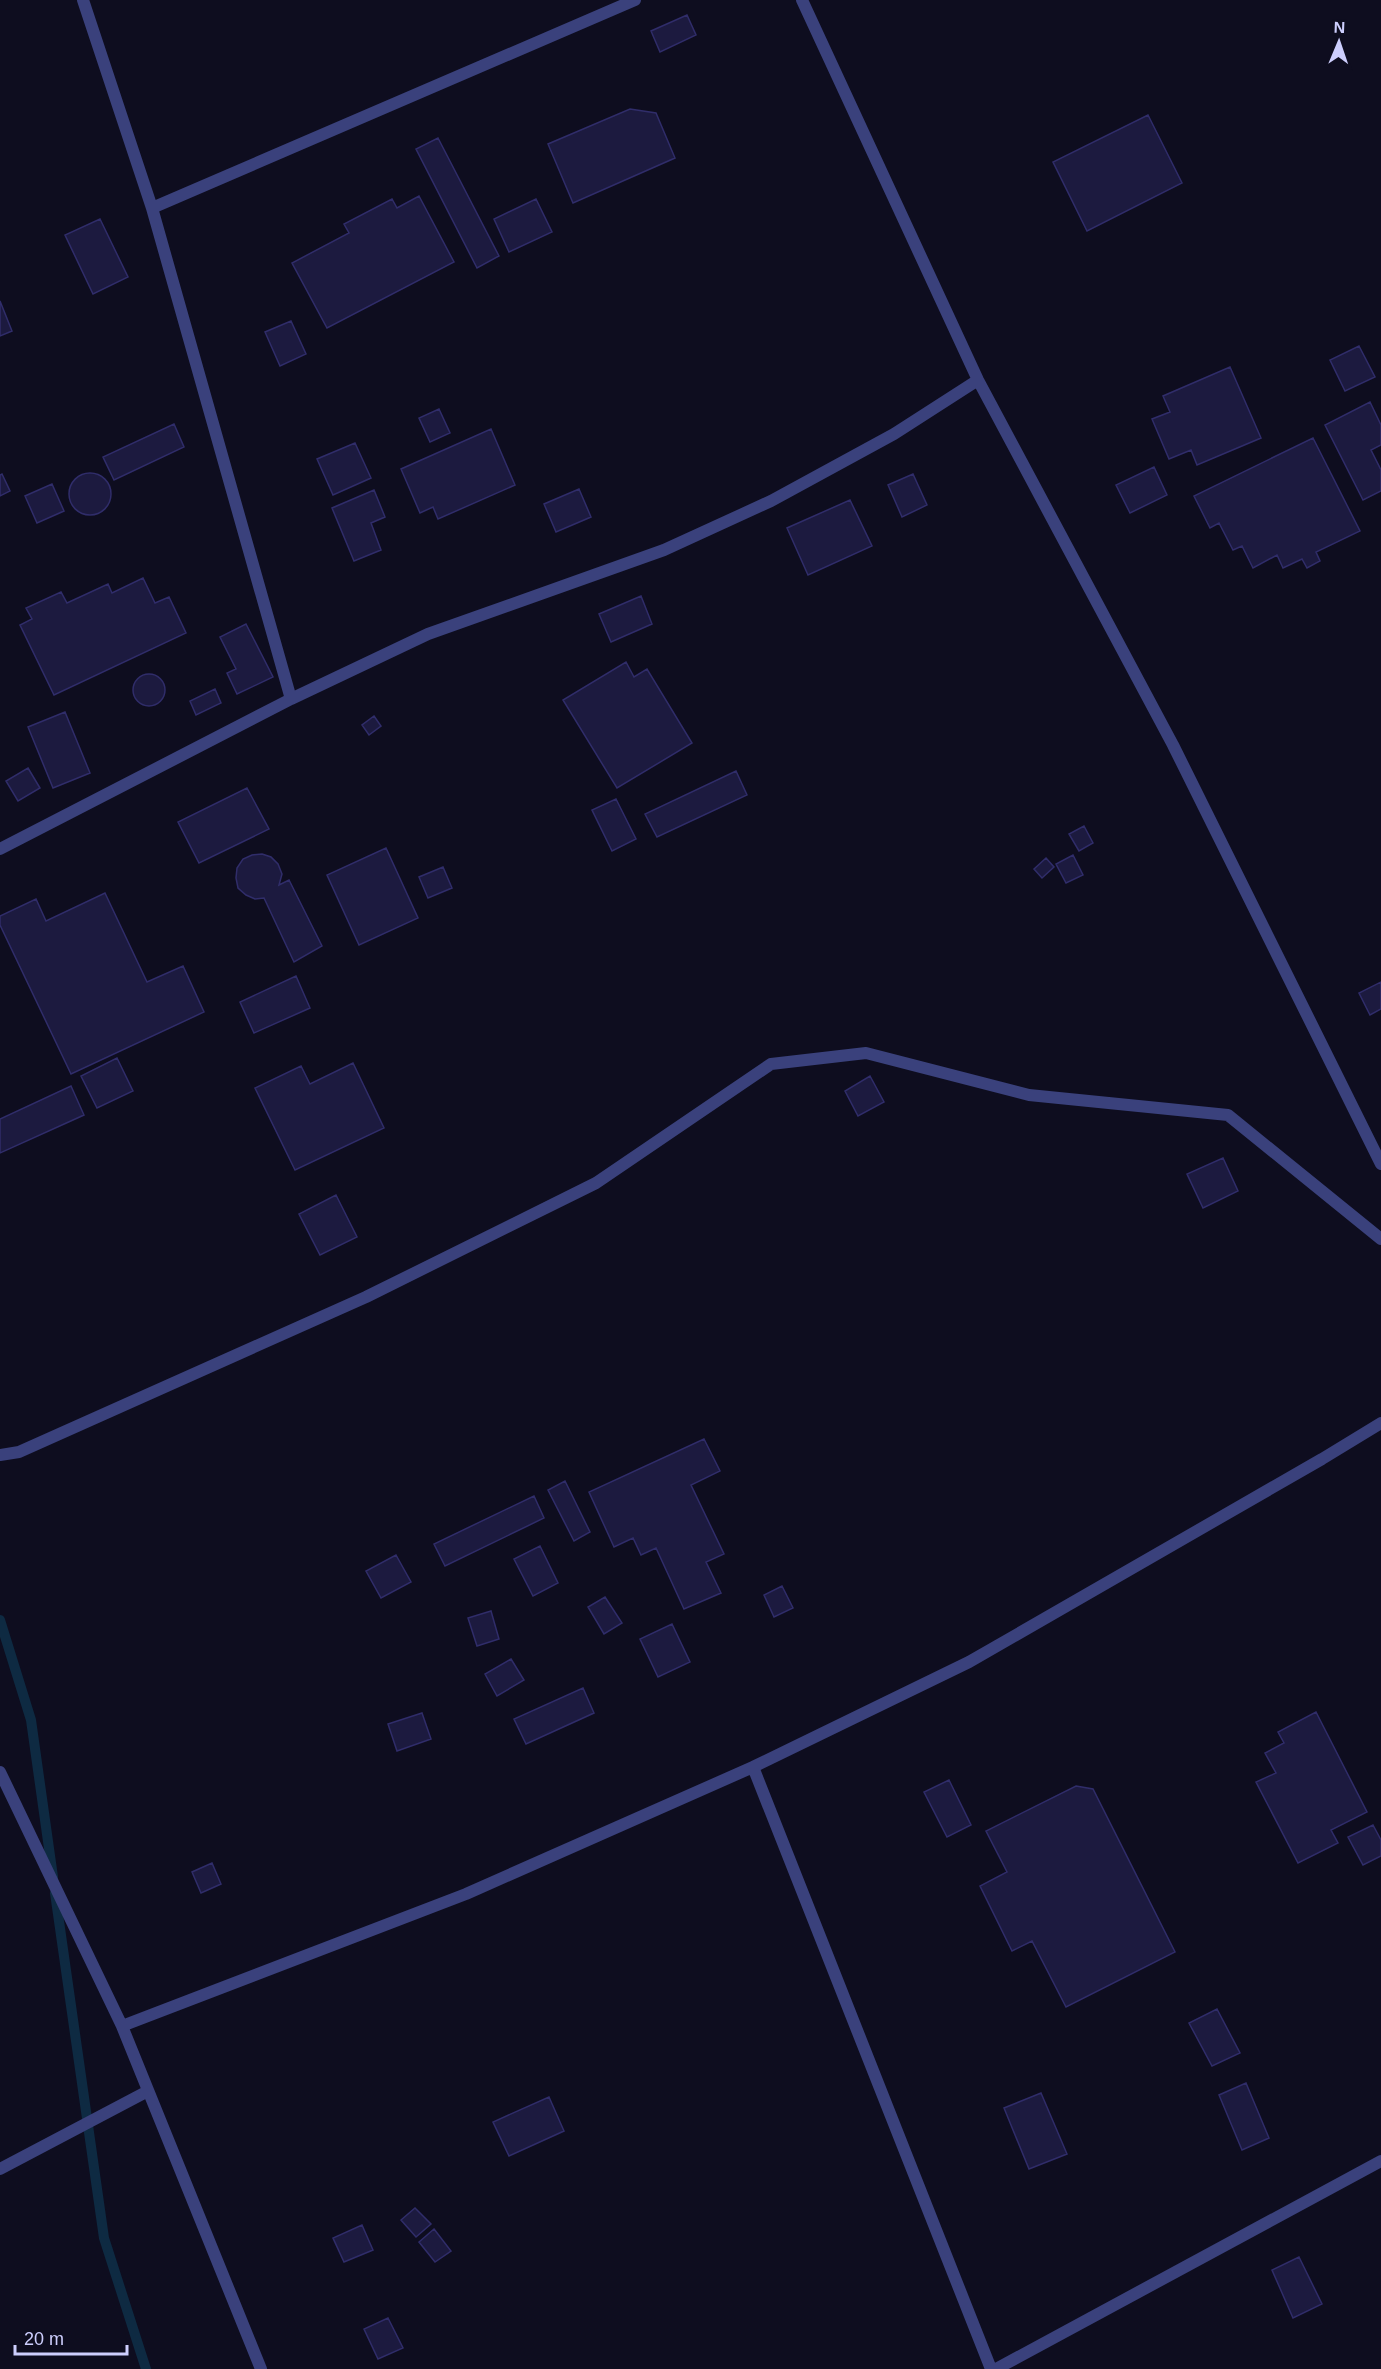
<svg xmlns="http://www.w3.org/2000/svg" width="1381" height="2369" viewBox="0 0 1381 2369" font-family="Arial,sans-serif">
	<rect width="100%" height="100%" fill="#0e0d1f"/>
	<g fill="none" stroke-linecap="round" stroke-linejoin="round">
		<path stroke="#0e2a42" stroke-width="10" d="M0,1620L31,1720L53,1877
			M55,1893L104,2238L146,2369"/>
	</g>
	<path fill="#1c1a3f" stroke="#302d6a" stroke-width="1.5" d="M687,15L696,35L660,52L651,31Z
		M630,109L656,113L675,158L573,203L548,144Z
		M1148,115L1182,183L1087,231L1053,162Z
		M438,138L499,256L477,268L416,149Z
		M419,196L454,262L327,328L292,263L349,233L344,224L392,199L397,208Z
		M536,199L552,232L509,252L494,219Z
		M100,219L128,277L93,294L65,235Z
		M0,301L12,331L0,336Z
		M291,321L306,354L280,366L265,332Z
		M1359,346L1375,377L1345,391L1330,360Z
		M1230,367L1261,438L1197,465L1191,450L1169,459L1152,419L1170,412L1163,396Z
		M1370,402L1381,425V445L1371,450L1381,470V491L1363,500L1325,425Z
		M439,409L450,433L430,442L419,418Z
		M174,424L184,447L114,480L103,457Z
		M491,429L515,485L438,519L433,507L420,513L401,469Z
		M1313,438L1360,531L1316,552L1320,561L1307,568L1302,559L1283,568L1277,555L1253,568L1242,546L1233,550L1219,523L1210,528L1194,496Z
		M355,443L371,478L333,495L317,459Z
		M1154,467L1167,495L1130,513L1116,485Z
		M69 494a21 21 0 1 1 42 0a21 21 0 1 1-42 0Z
		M2,474L10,491L0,496V475Z
		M913,474L927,505L902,517L888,485Z
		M52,484L64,511L37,523L25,496Z
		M579,489L591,517L556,532L544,504Z
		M374,490L385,517L371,523L381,550L354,561L332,508Z
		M850,500L872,546L808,575L787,528Z
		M143,578L155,603L169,597L186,633L54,695L20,625L32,619L26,608L61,592L67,603L108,584L112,593Z
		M641,596L652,624L611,642L599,614Z
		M246,624L273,677L237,694L227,673L236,669L220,637Z
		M626,662L634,677L647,669L692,743L617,788L563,700Z
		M133 690a16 16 0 1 1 32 0a16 16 0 1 1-32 0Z
		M215,689L221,703L196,715L190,701Z
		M65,712L90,773L53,788L28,727Z
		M374,716L381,726L369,735L362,725Z
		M28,768L40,788L18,801L6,781Z
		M736,771L747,795L657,837L645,814Z
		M247,788L269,829L199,863L178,822Z
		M616,799L636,839L612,851L592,810Z
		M1084,826L1093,843L1079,851L1069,834Z
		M386,848L418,918L359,945L327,875Z
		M262,854L271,857L278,864L282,874L279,885L289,880L322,946L294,962L264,898L255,899L246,895L238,888L236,878L237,868L243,859L252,855Z
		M1073,855L1083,875L1066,883L1056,864Z
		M1046,858L1054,867L1042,878L1034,869Z
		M443,867L452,888L428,898L419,877Z
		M105,893L147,982L183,966L204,1012L71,1074L0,925V916L36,899L46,921Z
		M296,976L310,1008L254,1033L240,1002Z
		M1381,982V1009L1370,1015L1359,993Z
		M117,1058L133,1091L97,1108L81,1076Z
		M353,1063L384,1128L295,1170L255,1088L301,1066L310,1084Z
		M870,1076L884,1102L858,1116L845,1091Z
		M71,1086L84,1115L0,1153V1119Z
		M1223,1158L1238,1191L1203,1208L1187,1174Z
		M336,1195L357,1237L320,1255L299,1214Z
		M704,1439L720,1471L691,1485L724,1554L706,1562L721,1593L684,1609L656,1548L641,1555L633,1538L614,1547L589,1492Z
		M565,1481L590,1532L574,1541L548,1490Z
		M534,1496L544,1518L445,1566L434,1544Z
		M540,1546L558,1583L533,1596L514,1559Z
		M396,1555L411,1582L381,1598L366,1571Z
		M782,1586L793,1608L774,1617L764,1595Z
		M605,1597L622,1623L604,1634L588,1607Z
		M491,1611L499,1639L477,1646L468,1618Z
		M672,1624L690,1662L658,1677L640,1639Z
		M511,1659L524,1680L497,1696L485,1674Z
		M583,1688L594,1713L526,1744L514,1719Z
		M1316,1712L1367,1812L1331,1830L1338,1843L1298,1863L1256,1782L1276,1773L1265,1753L1284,1743L1278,1732Z
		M422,1713L431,1739L397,1751L388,1724Z
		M949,1780L971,1825L947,1837L924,1792Z
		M1076,1786L1093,1789L1175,1952L1066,2007L1032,1941L1012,1951L980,1886L1007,1872L986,1831Z
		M1373,1825L1381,1840V1856L1363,1865L1348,1837Z
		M212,1863L221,1884L201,1893L192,1872Z
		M1217,2009L1240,2053L1212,2066L1189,2023Z
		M1246,2083L1269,2138L1242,2150L1219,2095Z
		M1041,2093L1067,2154L1029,2169L1004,2108Z
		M549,2097L564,2131L509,2156L493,2122Z
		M415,2208L431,2224L416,2237L401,2220Z
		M362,2225L373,2250L344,2262L333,2238Z
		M434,2229L451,2251L435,2262L419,2242Z
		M1299,2257L1322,2304L1293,2318L1272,2270Z
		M388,2318L403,2348L378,2359L364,2329Z"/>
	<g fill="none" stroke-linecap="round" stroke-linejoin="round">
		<path stroke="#3a417c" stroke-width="12" d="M83,0L152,208L291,699
			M802,0L978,380L1173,745L1381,1164
			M152,208L635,0
			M0,849L291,699L428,634L664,550L771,501L894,434L978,380
			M0,1455L19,1452L366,1297L596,1183L771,1064L866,1053L1029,1095L1228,1115L1381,1239
			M753,1767L991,2369
			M0,1772L122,2026L261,2369
			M122,2026L466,1894L753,1767L969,1662L1322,1459L1381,1423
			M0,2169L148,2091
			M996,2369L1381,2161"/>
	</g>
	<g transform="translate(1339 42) rotate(2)" stroke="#0e0d1f" stroke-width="4.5" paint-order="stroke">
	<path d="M0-4.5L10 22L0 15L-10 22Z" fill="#cdcefd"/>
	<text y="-9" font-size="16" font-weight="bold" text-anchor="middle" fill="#cdcefd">N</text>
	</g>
	<path d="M15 2345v9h112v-9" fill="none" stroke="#cdcefd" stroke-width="3"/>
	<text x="24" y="2345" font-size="18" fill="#cdcefd" stroke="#0e0d1f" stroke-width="4.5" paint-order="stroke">20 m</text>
</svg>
